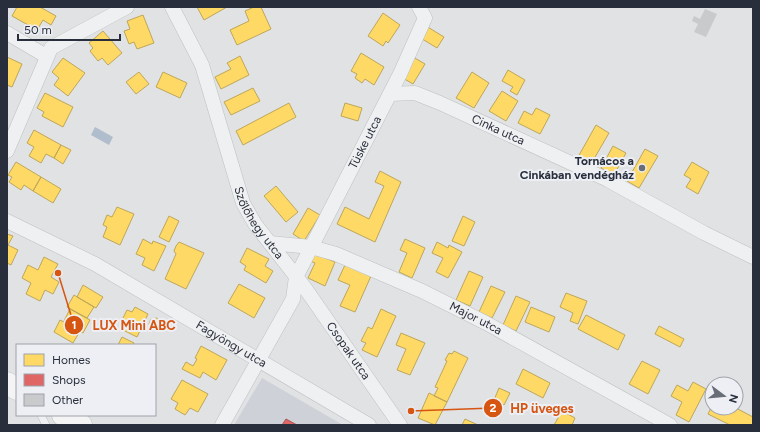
<svg xmlns="http://www.w3.org/2000/svg" width="760" height="432" viewBox="0 0 760 432" font-family="Figtree,sans-serif">
	<rect width="100%" height="100%" fill="#e0e2e4"/>
	<path fill="#ced1d7" d="M262,378L343,425H234Z"/>
	<path fill="#b0bdcd" d="M95,127L113,137L109,145L91,135Z"/>
	<path fill="#ffd966" stroke="#bea659" d="M17,7H40L56,16L51,25L43,20L37,30L12,16Z
		M197,7H227L204,20Z
		M254,7H261L271,29L237,45L230,30L249,21L245,11Z
		M383,13L400,25L388,43L386,41L383,46L368,36Z
		M143,15L154,43L137,49L134,42L129,44L124,31L130,29L127,21Z
		M426,26L444,37L437,48L419,37Z
		M103,31L122,53L108,65L102,58L98,61L90,51L93,48L89,43Z
		M361,53L384,67L374,85L365,79L362,83L355,78L357,74L351,71Z
		M240,56L249,75L221,89L215,77L231,69L227,63Z
		M7,57L22,64L12,87L7,85Z
		M413,57L425,64L413,84L401,77Z
		M63,58L85,73L68,96L54,85L59,78L52,72Z
		M508,70L525,80L517,95L510,91L513,87L502,81Z
		M139,72L149,84L136,94L126,82Z
		M163,72L187,83L180,98L156,87Z
		M472,72L489,83L474,108L456,98Z
		M253,88L260,101L231,115L224,102Z
		M502,91L518,101L506,121L489,111Z
		M45,93L73,107L63,127L42,116L44,112L37,108Z
		M289,103L296,117L243,145L236,131Z
		M345,103L362,108L358,121L341,116Z
		M536,108L550,115L540,134L518,123L524,111L532,115Z
		M596,125L609,133L591,164L578,157Z
		M34,130L61,145L54,158L46,154L41,163L29,156L34,147L27,143Z
		M61,145L71,150L63,164L54,158Z
		M613,146L626,153L614,175L601,168Z
		M645,149L658,156L639,188L627,181Z
		M16,162L41,177L33,191L24,185L21,190L9,182L12,177L8,175Z
		M692,162L709,172L698,194L686,187L691,179L684,175Z
		M380,171L401,182L375,242L337,224L345,207L369,219L384,186L375,182Z
		M41,177L61,189L53,203L33,191Z
		M276,186L298,212L286,222L264,196Z
		M117,207L134,214L120,245L103,237L107,227L103,225L107,215L112,217Z
		M308,208L320,215L304,241L293,234Z
		M169,216L179,221L169,242L159,237Z
		M463,216L475,222L464,246L452,241Z
		M7,234L13,236L8,245L18,250L11,265L7,263Z
		M143,239L152,244L153,241L166,246L154,271L142,265L145,258L136,254Z
		M405,239L425,248L412,278L399,272L407,253L400,250Z
		M179,242L204,253L186,289L165,279L176,254L174,251L176,246Z
		M437,242L448,248L449,245L462,252L448,278L436,272L443,258L432,253Z
		M247,248L269,259L265,266L273,271L266,283L244,270L246,266L240,262Z
		M313,253L335,262L325,286L308,278L315,263L310,261Z
		M44,257L58,264L51,277L59,282L53,294L45,290L40,301L26,294L31,283L22,278L28,265L38,270Z
		M345,265L371,276L355,312L340,306L350,285L338,280Z
		M469,271L483,277L470,306L456,300Z
		M239,284L265,298L254,318L228,303Z
		M83,285L103,297L96,308L77,297Z
		M491,286L505,292L492,318L479,312Z
		M566,293L587,301L578,324L570,321L573,313L560,307Z
		M74,295L94,307L87,318L67,307Z
		M516,296L530,302L516,331L503,325Z
		M135,307L148,314L137,337L123,330L126,324L121,322L127,310L132,312Z
		M531,307L555,317L549,332L525,322Z
		M70,309L90,320L83,333L64,321Z
		M381,309L396,316L377,357L362,350L366,343L361,341L368,327L372,329Z
		M586,315L625,335L618,350L578,329Z
		M157,318L160,322L158,327L152,328L149,324L151,319Z
		M60,320L80,331L73,343L54,332Z
		M659,326L684,339L680,347L655,334Z
		M401,333L425,343L410,375L397,370L406,349L396,345Z
		M122,337L134,343L133,345H118Z
		M201,346L227,360L216,380L203,372L200,378L182,369L186,362L193,366L197,359L195,358Z
		M454,351L468,358L447,402L434,396L438,388L435,387L447,361L445,360L449,353L452,354Z
		M642,361L660,370L648,394L629,384Z
		M523,369L550,383L543,398L516,384Z
		M182,380L208,394L198,412L190,408L185,415L175,409L178,403L171,399Z
		M693,382L706,389L689,422L676,415L682,402L671,396L677,385L688,391Z
		M499,388L510,393L504,405L494,400Z
		M429,393L447,402L435,425L418,418Z
		M712,406V408H736L753,417V425H730L708,414Z
		M562,411L575,418L572,425H554Z
		M465,419L478,425H462Z"/>
	<path fill="#e06666" stroke="#a95559" d="M286,419L297,425H282Z"/>
	<path fill="#c8cacc" d="M705,9L717,14L706,37L694,32L698,24L692,21L694,16L700,19Z"/>
	<g fill="none" stroke-linecap="round" stroke-linejoin="round">
		<defs>
			<path id="service" d="M41,415L46,425"/>
			<g id="minor">
				<path id="s1" d="M172,7L202,65L243,203L255,224L305,288L400,425"/>
				<path d="M7,33L46,56"/>
				<path id="s2" d="M390,94L415,93L440,103L608,180L704,233L753,257"/>
				<path d="M7,151L51,48L127,7"/>
				<path id="s3" d="M7,221L95,264L369,425"/>
				<path id="s4" d="M270,243L311,247L336,254L422,291L486,323L670,425"/>
				<path id="s5" d="M222,425L293,299L296,277L400,74L425,18L419,7"/>
			</g>
			<path id="primary" d="M7,383L17,389
				M63,415L81,425"/>
		</defs>
		<use href="#service" stroke="#bec0c2" stroke-width="8"/>
		<use href="#minor" stroke="#bec0c2" stroke-width="15"/>
		<use href="#primary" stroke="#bcbfc2" stroke-width="23"/>
		<use href="#service" stroke="#eff0f1" stroke-width="7"/>
		<use href="#minor" stroke="#eff0f1" stroke-width="14"/>
		<use href="#primary" stroke="#f4f4f5" stroke-width="22"/>
	</g>
	<circle fill="#686d76" stroke="#edeff4" stroke-width="1.5" cx="642" cy="168" r="4"/>
	<g text-anchor="middle" dominant-baseline="central" stroke-width="4" stroke-linejoin="round" paint-order="stroke">
		<g font-size="12" fill="#282e3b" stroke="#edeff4">
			<text stroke="none"><textPath href="#s2" startOffset="116">Cinka utca</textPath></text>
			<text stroke="none"><textPath href="#s5" startOffset="318">Tüske utca</textPath></text>
			<text stroke="none"><textPath href="#s1" startOffset="234">Szőlőhegy utca</textPath></text>
			<text stroke="none"><textPath href="#s4" startOffset="221">Major utca</textPath></text>
			<text stroke="none"><textPath href="#s3" startOffset="256">Fagyöngy utca</textPath></text>
			<text stroke="none"><textPath href="#s1" startOffset="391">Csopak utca</textPath></text>
		</g>
		<g font-size="12" font-weight="bold" fill="#282e3b" stroke="#edeff4" text-anchor="end">
			<text x="634" y="161">Tornácos a<tspan x="634" dy="14">Cinkában vendégház</tspan></text>
		</g>
	</g>
	<path fill="none" stroke="#d55511" stroke-width="1.5" d="M58 273L74 325M411 411L493 408"/>
	<g fill="#d55511" stroke="#edeff4" stroke-width="1.5">
		<circle cx="58" cy="273" r="4"/>
		<circle cx="411" cy="411" r="4"/>
		<circle cx="74" cy="325" r="10"/>
		<circle cx="493" cy="408" r="10"/>
	</g>
	<g font-size="12" text-anchor="middle" font-weight="bold" fill="#fff">
		<text x="74" y="329">1</text>
		<text x="493" y="412">2</text>
	</g>
	<g font-size="13" text-anchor="middle" font-weight="bold" fill="#d55511" stroke="#edeff4" stroke-width="4" stroke-linejoin="round" paint-order="stroke">
		<text x="134" y="330">LUX Mini ABC</text>
		<text x="542" y="413">HP üveges</text>
	</g>
	<rect width="760" height="432" fill="none" stroke="#282e3b" stroke-width="16"/>
	<rect x="16" y="344" width="140" height="72" fill="#edeff4" stroke="#9ea2aa"/>
	<rect x="24" y="354" width="20" height="12" fill="#ffd966" stroke="#9ea2aa"/>
	<text x="52" y="364" font-size="12" fill="#282e3b">Homes</text>
	<rect x="24" y="374" width="20" height="12" fill="#e06666" stroke="#9ea2aa"/>
	<text x="52" y="384" font-size="12" fill="#282e3b">Shops</text>
	<rect x="24" y="394" width="20" height="12" fill="#c8cacc" stroke="#9ea2aa"/>
	<text x="52" y="404" font-size="12" fill="#282e3b">Other</text>
	<g transform="translate(724 396) rotate(106)"><circle r="19" fill="#edeff4" stroke="#9ea2aa"/>
	<path d="M0-3L7 15L0 10L-7 15Z" fill="#686d76"/>
	<text y="-6" font-size="11" font-weight="bold" text-anchor="middle" fill="#282e3b">N</text>
	</g>
	<path d="M18 34v6h102v-6" fill="none" stroke="#282e3b" stroke-width="2"/>
	<text x="24" y="34" font-size="12" fill="#282e3b" stroke="#edeff4" stroke-width="3" paint-order="stroke">50 m</text>
</svg>
